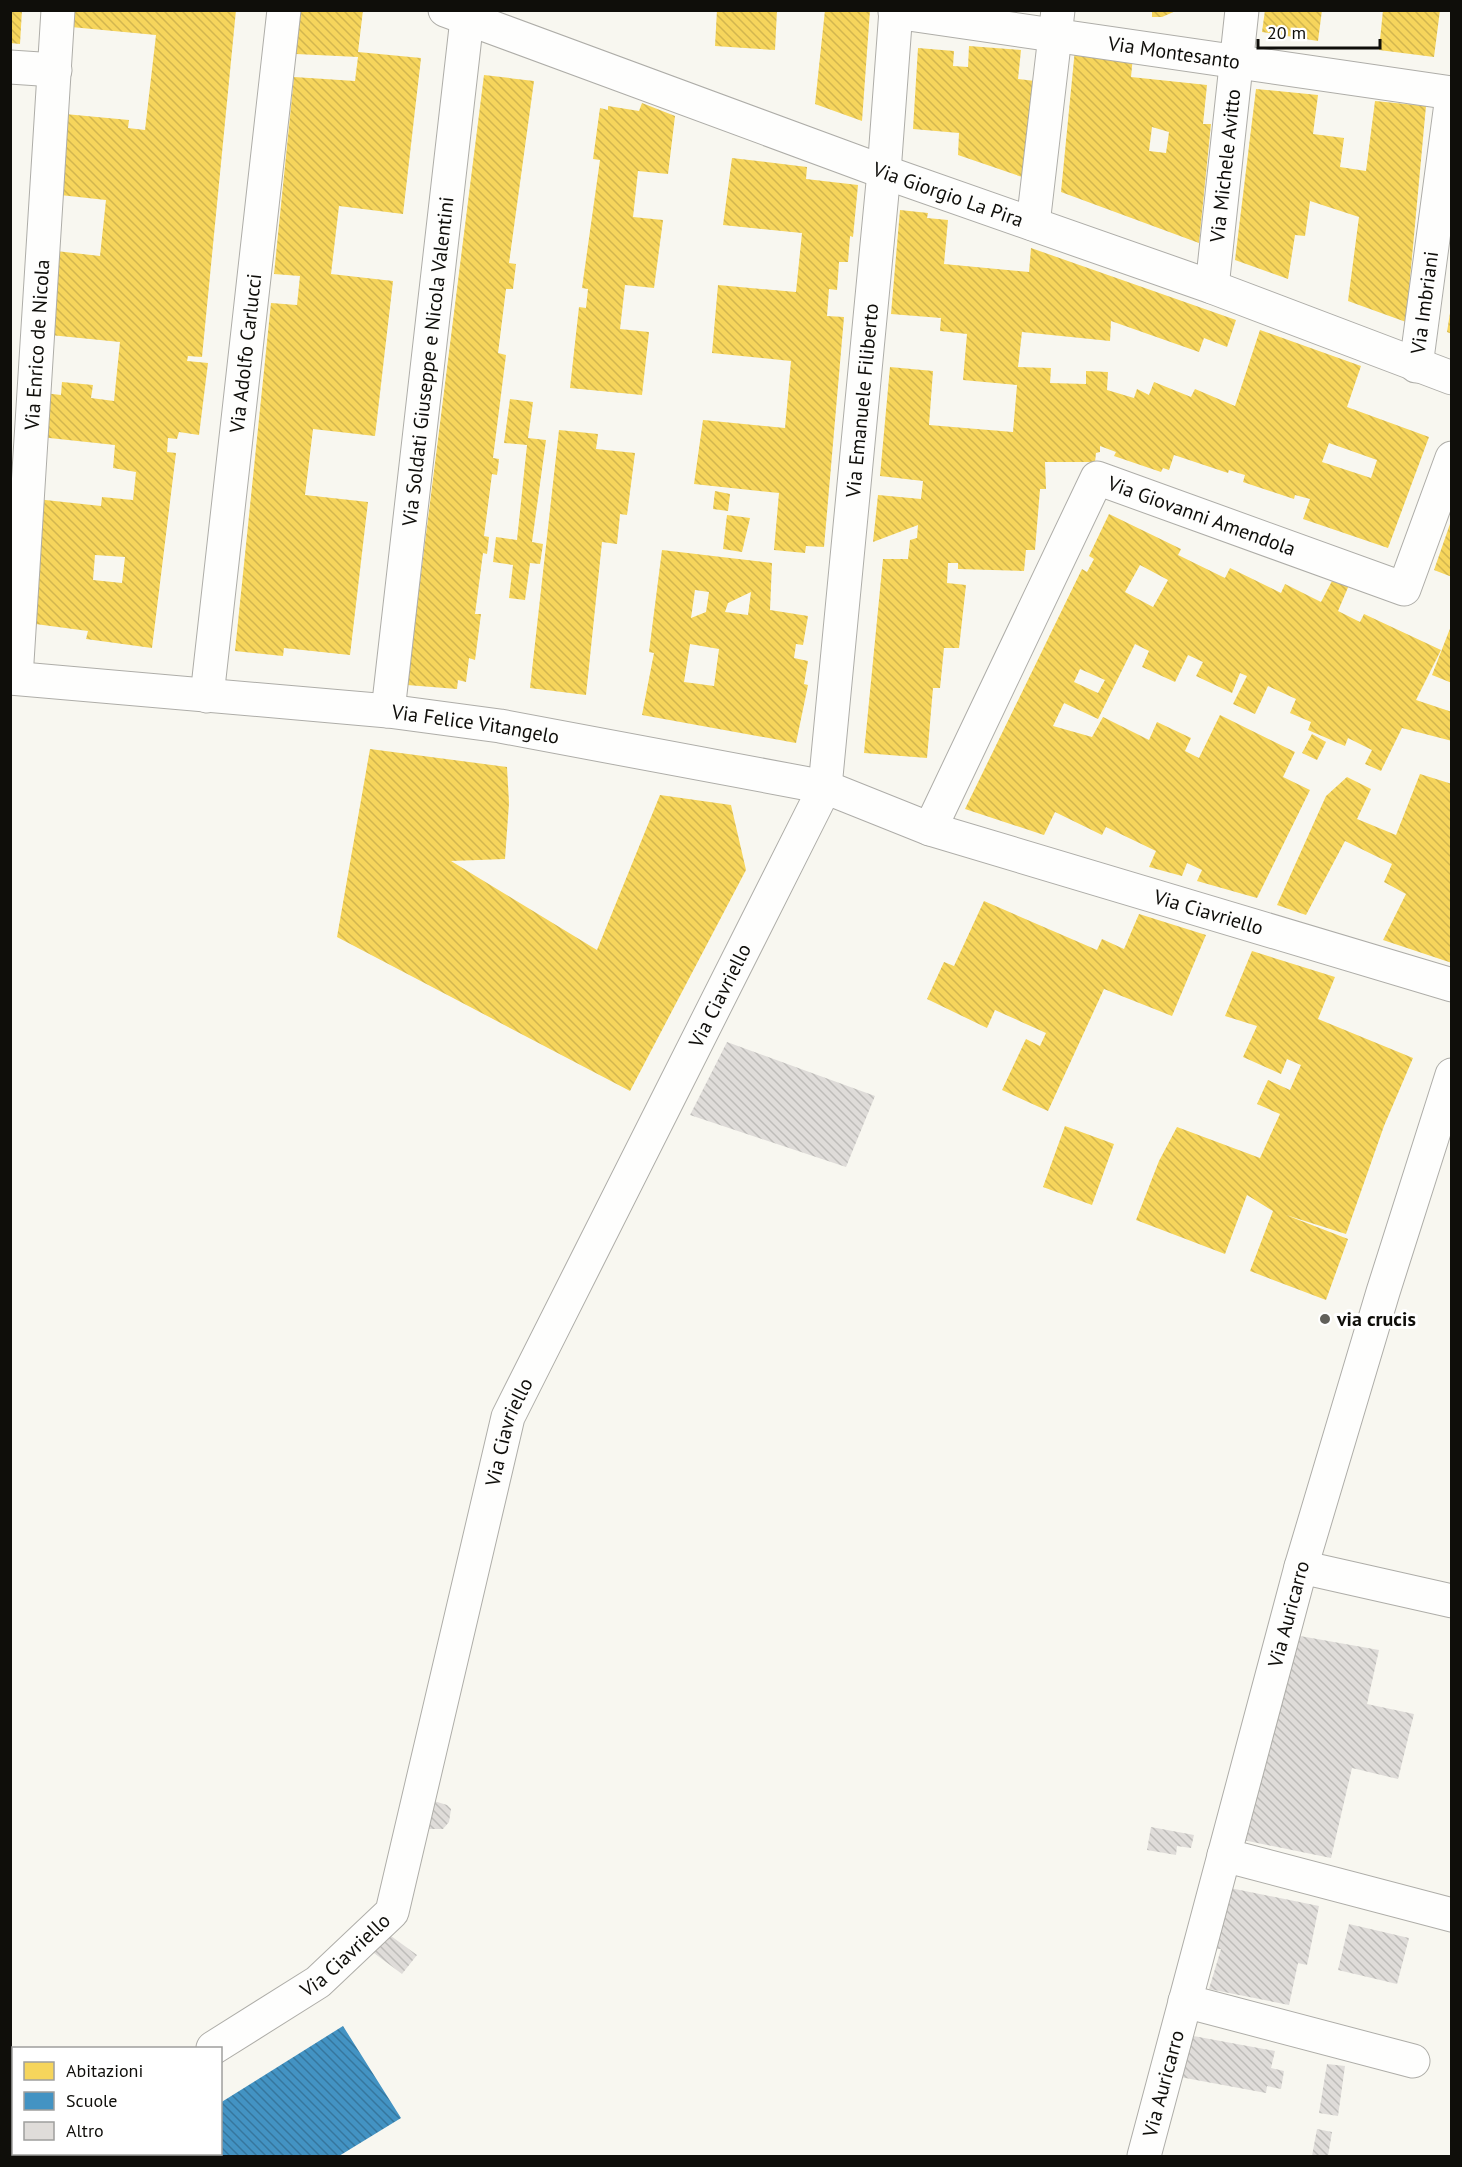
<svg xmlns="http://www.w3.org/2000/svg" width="1462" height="2167" viewBox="0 0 1462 2167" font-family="'PT Sans',sans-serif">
	<defs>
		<pattern id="homes-back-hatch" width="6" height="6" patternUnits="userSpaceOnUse" patternTransform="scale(1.5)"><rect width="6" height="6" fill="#f6d55c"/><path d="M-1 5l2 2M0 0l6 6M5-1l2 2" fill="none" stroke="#d2b64f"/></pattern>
		<pattern id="schools-back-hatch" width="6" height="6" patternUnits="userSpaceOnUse" patternTransform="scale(1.5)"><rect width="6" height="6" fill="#4393c3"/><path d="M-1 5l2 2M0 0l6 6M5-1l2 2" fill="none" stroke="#36769d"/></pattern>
		<pattern id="building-back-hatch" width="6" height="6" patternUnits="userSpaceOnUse" patternTransform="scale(1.5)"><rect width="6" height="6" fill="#dfdcd9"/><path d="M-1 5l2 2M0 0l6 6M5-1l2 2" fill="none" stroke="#bebcb9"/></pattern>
	</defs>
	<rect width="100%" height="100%" fill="#f8f7f0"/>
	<path fill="url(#homes-back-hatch)" fill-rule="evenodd" d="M10,10H22L20,44L10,43Z
		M72,10H236L202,357L188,356L187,361L208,363L199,435L179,432L177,439L168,438L167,452L176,453L152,648L86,639L88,631L28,623L36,499L101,506L102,497L133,500L136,472L113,468L115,445L40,437L44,393L61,395L62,382L93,385L91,398L114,401L120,342L50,335L56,251L100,256L106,200L60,195L65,114L129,120L128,128L145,130L156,35L71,27ZM95,555L125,557L122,583L93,580Z
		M300,10H363L358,52L421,58L403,214L339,206L331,274L393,281L375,436L313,429L305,495L368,502L350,655L284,648L283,656L235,651L271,303L297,305L300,276L274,274L294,77L355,81L358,57L296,54Z
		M717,10H777L775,50L715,46Z
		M825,10H870L862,121L815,104Z
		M1152,10H1178L1162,17H1152Z
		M1265,10H1322L1318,41L1262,32Z
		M1383,10H1440L1434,57L1379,50Z
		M969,46L1021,50L1018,79L1035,81L1025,178L958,155L959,133L913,129L918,48L954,51L953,66L968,67Z
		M1075,49L1133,56L1131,77L1207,85L1203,124H1211L1199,243L1061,192ZM1152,127L1169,132L1166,153L1149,151Z
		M484,75L534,81L509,263L516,264L513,289H506L498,353L506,355L493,458L499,459L497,475L492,474L484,536L489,537L487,554L483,553L475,614H481L475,660L469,658L466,682L458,680L457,689L407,685Z
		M1256,89L1318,95L1313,134L1344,138L1340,167L1366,171L1375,101L1426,106L1406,322L1348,301L1359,217L1310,201L1305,236L1295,235L1288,279L1235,260Z
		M642,103L675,116L668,174L638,171L633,217L663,220L654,288L625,285L620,329L649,332L642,395L570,388L579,307L586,308L588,289L582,288L600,160L593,159L600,108L608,110V106L639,111Z
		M732,158L807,167L806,179L858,185L853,237L850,236L848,262H839L837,290L829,289L827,316L844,317L824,547L806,546L805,553L774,550L779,493L694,484L703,420L785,428L791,361L712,353L718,285L796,292L802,233L723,225Z
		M900,210L928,213L927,218L948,220L944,264L1029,272L1031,248L1236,320L1227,347L1204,338L1199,352L1111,321L1110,341L1022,332L1018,367L1051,368L1050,383L1086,384V371L1108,372L1107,390L1134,398L1137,389L1149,395L1154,382L1191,397L1195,389L1235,406L1260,330L1361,366L1347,407L1429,437L1388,548L1303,519L1310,499L1295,495L1294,499L1243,482L1245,475L1229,470L1228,473L1174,455L1169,470L1163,468L1161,472L1114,456L1116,452L1100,446V452L1096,453L1095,462H1045L1046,489H1040L1035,550H1026L1024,571L958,569V563H948L947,583L966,585L959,648H944L940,688H933L927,758L864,753L883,559H908L910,540L917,538L918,525L873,542L878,495L921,499L923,481L880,476L890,367L933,371L929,425L1013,432L1017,385L963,380L967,334L940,331L941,318L891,314ZM1329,443L1377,460L1371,478L1322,462Z
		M1450,313H1452V334L1447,332Z
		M510,399L533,402L528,438L546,440L532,542L543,544L540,564L530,563L525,600L509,598L513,565L493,562L496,537L517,540L527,445L504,443Z
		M559,430L598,434L596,449L635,453L627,515L620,514L617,544L602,542L586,695L530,688Z
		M715,491L730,494L728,511L713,509Z
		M1109,514L1181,549L1178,555L1225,578L1230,568L1281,593L1285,584L1321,602L1332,581L1349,585L1338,611L1360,622L1364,614L1441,650L1416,700L1452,712V741L1402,728L1381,771L1365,764L1372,750L1348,738L1345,746L1308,730L1311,722L1290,713L1296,699L1268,686L1255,714L1233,704L1247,676L1240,673L1232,693L1196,676L1203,662L1188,655L1175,682L1142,667L1149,651L1135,644L1098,719L1064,703L1053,726L1092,737L1103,717L1149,740L1157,722L1191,738L1185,751L1199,758L1220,715L1295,752L1283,777L1310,790L1257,898L1197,881L1202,870L1187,863L1182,876L1149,867L1156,851L1106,827L1102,835L1055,812L1044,835L965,809L1082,569L1087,572L1094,559L1089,556ZM1140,565L1168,580L1153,607L1125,592ZM1080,669L1105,680L1098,693L1074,682Z
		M727,515L750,518L742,552L723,549Z
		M1451,521H1452V577L1434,570Z
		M662,550L772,563L770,610L808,616L803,645L796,644L794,658L808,661L804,684L808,685L796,743L642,715L654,653L649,652ZM695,590L709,592L706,612L691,618ZM751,592L748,615L725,612L728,603ZM690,644L719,649L714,686L684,682Z
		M1451,626H1452V683L1432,675Z
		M1312,734L1326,742L1317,760L1302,753Z
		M370,749L507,767L509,803L505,859L451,861L597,950L660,795L731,805L746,870L630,1091L337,937Z
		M1420,774L1452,784V963L1383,940L1406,894L1384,882L1392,864L1345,841L1306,915L1277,905L1326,796L1347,777L1371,789L1357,819L1396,835Z
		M984,901L1097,950L1102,939L1124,949L1139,914L1206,935L1172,1016L1104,989L1048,1111L1002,1090L1026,1039L1040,1046L1046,1033L995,1010L987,1028L927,999L944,962L954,966Z
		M1252,951L1335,977L1318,1019L1413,1058L1384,1126L1346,1234L1286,1215L1348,1239L1326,1300L1250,1271L1273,1211L1247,1195L1225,1254L1136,1220L1159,1161L1177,1127L1260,1158L1280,1114L1257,1104L1268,1080L1290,1090L1301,1065L1287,1059L1281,1074L1243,1057L1257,1026L1225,1016Z
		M1065,1126L1114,1144L1092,1205L1043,1187Z"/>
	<path fill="url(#schools-back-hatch)" d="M343,2026L401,2118L339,2156H136L141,2154H220V2103Z"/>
	<path fill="url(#building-back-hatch)" d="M727,1042L875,1096L846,1167L690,1115Z
		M1300,1636L1379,1650L1367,1704L1414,1714L1398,1779L1352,1768L1331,1858L1243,1840Z
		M434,1801L447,1805L451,1809L449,1822L443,1829H429L425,1824Z
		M1151,1827L1194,1835L1191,1848L1177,1846L1176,1855L1147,1850Z
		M1230,1888L1319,1906L1307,1965L1298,1963L1289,2005L1209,1989L1221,1949H1216Z
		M1349,1924L1409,1938L1397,1984L1338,1970Z
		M380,1928L417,1955L402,1974L366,1947Z
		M1188,2035L1275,2051L1271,2068L1284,2071L1281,2089L1267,2086L1266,2093L1180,2077Z
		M1327,2064L1345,2066L1338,2116L1319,2113Z
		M1317,2129L1332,2132L1328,2156H1312Z"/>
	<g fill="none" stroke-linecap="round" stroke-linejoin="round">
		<defs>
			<g id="street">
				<path id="s1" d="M895,12L1452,93"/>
				<path d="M10,67L55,70"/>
				<path d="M1033,224L1058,10"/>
				<path id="s2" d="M1212,287L1242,10"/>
				<path id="s3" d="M1416,366L1452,96"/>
				<path id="s4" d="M10,678L388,711L500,726L825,787L930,829L1452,985"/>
				<path id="s5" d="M16,678L58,10"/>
				<path id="s6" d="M207,696L284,10"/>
				<path id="s7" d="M388,711L468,10"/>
				<path id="s8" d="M930,829L1097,478L1404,589L1452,458"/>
				<path d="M1301,1567L1452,1601"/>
				<path d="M1224,1855L1452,1915"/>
				<path d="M1185,2001L1413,2061"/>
				<path id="s9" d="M213,2048L318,1982L392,1912L508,1417L825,787L884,172L896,10"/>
				<path d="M42,2156L47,2154"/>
			</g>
			<g id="secondary">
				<path id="s10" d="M445,10L884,172L1212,287L1452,378"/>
				<path id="s11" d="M1144,2156L1301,1567L1383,1292L1452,1075"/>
			</g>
		</defs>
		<use href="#street" stroke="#aeada8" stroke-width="35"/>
		<use href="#secondary" stroke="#aeada8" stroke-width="35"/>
		<use href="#street" stroke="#fefefd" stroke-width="33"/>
		<use href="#secondary" stroke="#fefefd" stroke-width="33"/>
	</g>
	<circle fill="#61605a" stroke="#fff" stroke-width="2" cx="1325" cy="1319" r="6"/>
	<g text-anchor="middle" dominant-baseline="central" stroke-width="6" stroke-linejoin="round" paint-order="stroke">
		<g font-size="20" fill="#0f0e0a" stroke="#fff">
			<text stroke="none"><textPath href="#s1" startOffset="282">Via Montesanto</textPath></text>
			<text stroke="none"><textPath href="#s2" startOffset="122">Via Michele Avitto</textPath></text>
			<text stroke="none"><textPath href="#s10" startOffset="536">Via Giorgio La Pira</textPath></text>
			<text stroke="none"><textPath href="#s3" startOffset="64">Via Imbriani</textPath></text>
			<text stroke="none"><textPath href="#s5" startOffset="334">Via Enrico de Nicola</textPath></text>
			<text stroke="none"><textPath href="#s6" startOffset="345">Via Adolfo Carlucci</textPath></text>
			<text stroke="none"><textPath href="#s7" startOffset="352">Via Soldati Giuseppe e Nicola Valentini</textPath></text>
			<text stroke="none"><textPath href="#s9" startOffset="1828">Via Emanuele Filiberto</textPath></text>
			<text stroke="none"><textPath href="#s8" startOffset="500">Via Giovanni Amendola</textPath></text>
			<text stroke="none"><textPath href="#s4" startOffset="468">Via Felice Vitangelo</textPath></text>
			<text stroke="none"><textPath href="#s4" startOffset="1227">Via Ciavriello</textPath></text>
			<text stroke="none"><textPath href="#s9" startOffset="1206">Via Ciavriello</textPath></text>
			<text stroke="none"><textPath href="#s9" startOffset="720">Via Ciavriello</textPath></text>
			<text stroke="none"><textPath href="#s11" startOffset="561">Via Auricarro</textPath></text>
			<text stroke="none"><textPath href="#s9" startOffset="162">Via Ciavriello</textPath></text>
			<text stroke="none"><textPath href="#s11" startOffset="75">Via Auricarro</textPath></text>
		</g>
		<g font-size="20" font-weight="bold" fill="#0f0e0a" stroke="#fff" text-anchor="start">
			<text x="1337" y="1319">via crucis</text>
		</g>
	</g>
	<rect width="1462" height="2167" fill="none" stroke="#0f0e0a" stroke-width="24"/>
	<rect x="12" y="2047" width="210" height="108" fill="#ffffff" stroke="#9f9f9d" stroke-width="1.5"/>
	<rect x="24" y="2062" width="30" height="18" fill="#f6d55c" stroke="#9f9f9d" stroke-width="1.5"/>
	<text x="66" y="2077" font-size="18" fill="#0f0e0a">Abitazioni</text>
	<rect x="24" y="2092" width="30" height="18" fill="#4393c3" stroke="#9f9f9d" stroke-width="1.5"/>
	<text x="66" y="2107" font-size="18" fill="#0f0e0a">Scuole</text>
	<rect x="24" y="2122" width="30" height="18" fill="#dfdcd9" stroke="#9f9f9d" stroke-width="1.5"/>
	<text x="66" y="2137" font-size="18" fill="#0f0e0a">Altro</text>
	<path d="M1258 39v9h122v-9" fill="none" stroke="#0f0e0a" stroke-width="3"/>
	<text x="1267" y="39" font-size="18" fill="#0f0e0a" stroke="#ffffff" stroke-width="4.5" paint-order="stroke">20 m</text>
</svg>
